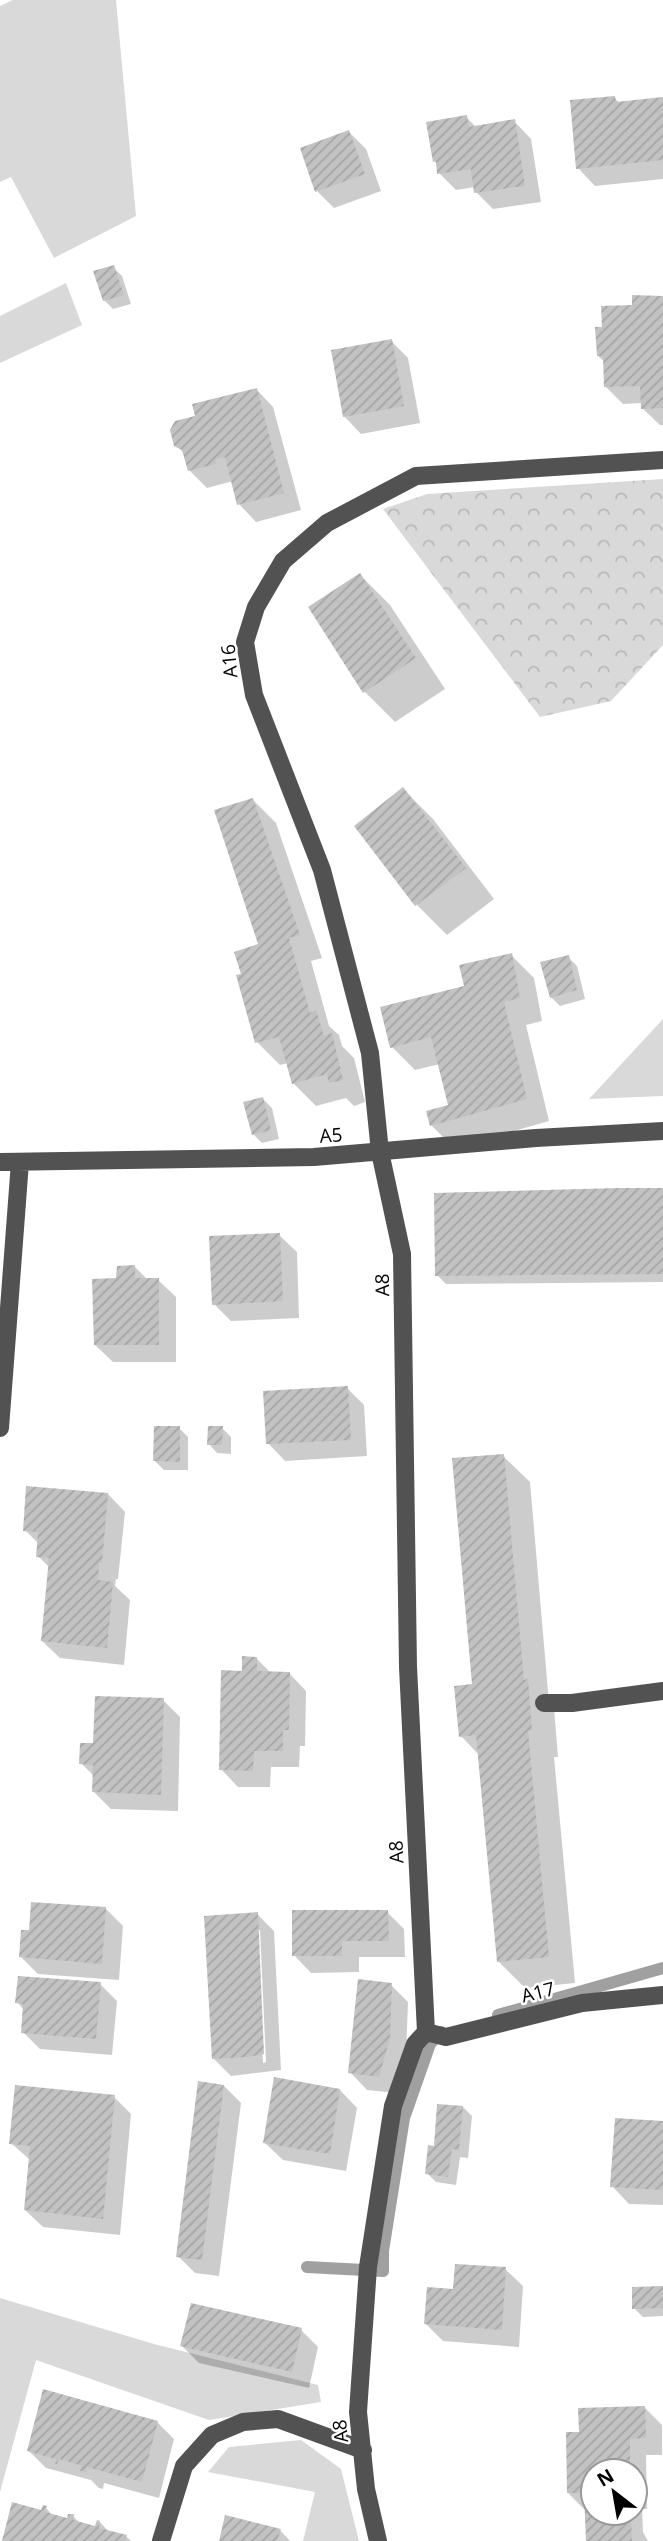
<svg xmlns="http://www.w3.org/2000/svg" width="663" height="2541" viewBox="0 0 663 2541" font-family="'Open Sans',sans-serif">
	<defs>
		<pattern id="forest-crowns" width="20" height="18" patternUnits="userSpaceOnUse" patternTransform="scale(1.75)"><rect width="20" height="18" fill="#d9d9d9"/><path d="M2 6a3 3 0 1 1 6 0M12 15a3 3 0 1 1 6 0" fill="none" stroke="#b8b8b8"/></pattern>
		<pattern id="building-hatch" width="6" height="6" patternUnits="userSpaceOnUse" patternTransform="scale(1.75)"><rect width="6" height="6" fill="#c2c2c2"/><path d="M-1 1l2-2M0 6l6-6M5 7l2-2" fill="none" stroke="#a5a5a5"/></pattern>
	</defs>
	<rect width="100%" height="100%" fill="#fff"/>
	<path fill="#d9d9d9" d="M13,0H116L136,216L54,258L11,177L0,182V6Z
		M66,283L82,325L0,363V316Z
		M663,1019V1096L589,1099Z
		M0,2298L154,2344L318,2385L321,2402L209,2420L36,2360L0,2492Z
		M301,2440L341,2469L359,2541H303L315,2492L208,2472L229,2447Z"/>
	<path fill="url(#forest-crowns)" d="M663,479V645L611,701L540,717L383,509L427,494Z"/>
	<path fill="#0003" fill-rule="evenodd" d="M614,98L620,103L663,99V179L595,186L578,168Z
		M466,117L476,127L514,121L531,139L541,202L493,209L476,192L475,187L456,190L439,173L438,164L434,161Z
		M349,132L366,149L381,191L334,208L317,191Z
		M113,267L122,276L131,304L113,309L104,300Z
		M663,298V425H660L642,408V403L623,404L606,387L605,362L598,356L604,329L634,307Z
		M391,341L408,358L420,423L361,434L344,416Z
		M256,389L273,407L301,510L256,522L239,504L233,481L207,488L189,470L185,454L176,445L197,417Z
		M360,575L390,605L445,689L395,722L365,692Z
		M403,789L433,819L494,899L447,935L417,905L356,826Z
		M253,800L276,823L322,958L311,961L329,1026L339,1035L342,1046L354,1058L365,1102L354,1106L346,1098L316,1106L293,1083L288,1063L280,1065L257,1042L243,976L260,946Z
		M511,955L534,978L542,1021L526,1025L549,1121L454,1148L431,1125L450,1107L440,1064L415,1070L392,1047Z
		M568,957L577,966L585,999L560,1006L551,997Z
		M263,1099L272,1108L279,1139L262,1143L253,1134Z
		M663,1190V1282L446,1284L437,1275Z
		M279,1235L297,1252L299,1318L231,1321L214,1304Z
		M134,1266L148,1280H158L176,1297V1362H113L95,1345L118,1280Z
		M347,1388L364,1405L367,1456L285,1461L268,1443Z
		M179,1428L188,1437V1470H164L155,1461Z
		M222,1428L231,1437V1454L217,1453L209,1444Z
		M503,1456L530,1482L549,1703L554,1708L558,1757H554L575,1983L525,1988L498,1961L480,1756L461,1736L474,1686Z
		M108,1494L125,1512L118,1579H116L115,1586L130,1600L124,1665L60,1658L42,1641L50,1568L38,1556L39,1544L25,1530Z
		M256,1658L271,1673H289L306,1691L305,1746H300L299,1767H271L270,1787H238L221,1769L243,1673Z
		M163,1700L180,1717L178,1811L111,1809L94,1792V1776L81,1763L95,1745Z
		M106,1909L123,1926L119,1980L38,1974L21,1957L31,1932Z
		M387,1912L404,1929L405,1957H359V1972L311,1973L294,1955Z
		M257,1914L274,1931L281,2070L231,2076L214,2059ZM257,1930H260L266,2062L263,2063Z
		M100,1984L117,2001L112,2055L40,2049L23,2032L24,2010L17,2002Z
		M391,1985L408,2002L406,2056L396,2093L367,2090L350,2072Z
		M224,2086L241,2103L219,2276L195,2273L178,2256Z
		M340,2090L357,2108L346,2171L283,2160L265,2143Z
		M114,2097L131,2114L120,2235L43,2227L25,2210L30,2160L11,2143Z
		M463,2107L472,2116L468,2158L460,2157L456,2185L436,2182L427,2173L435,2147Z
		M663,2123V2205L629,2204L612,2186Z
		M505,2269L523,2286L519,2347L443,2341L426,2324L455,2291Z
		M663,2288V2316L643,2317L634,2308Z
		M301,2330L318,2347L309,2388L199,2363L182,2346Z
		M645,2408L662,2425V2455H646L647,2509H642L643,2532L648,2541H588L586,2511L568,2493L581,2433ZM593,2471H635V2513H593Z
		M157,2422L174,2439L159,2498L104,2483L103,2489L99,2488L91,2480L46,2468L29,2451Z
		M46,2508L54,2517L69,2521L73,2516L81,2524L96,2528L100,2522L109,2532L126,2536L131,2541H4Z
		M280,2530L290,2541H221Z"/>
	<g fill="none" stroke-linecap="round" stroke-linejoin="round">
		<path stroke="#a0a0a0" stroke-width="12" d="M498,2015L663,1968
			M307,2267L383,2271V2251L404,2118L430,2044L441,2032"/>
	</g>
	<path fill="url(#building-hatch)" d="M615,96L616,102L663,97V160L576,169L570,100Z
		M467,115L469,127L515,119L525,186L474,193L471,169L437,174L436,161L433,162L426,122Z
		M349,130L365,174L315,192L300,148Z
		M114,265L124,295L103,301L93,271Z
		M632,295L663,296V408L641,409L640,386L604,387L603,356H597L595,327H602L601,306L632,305Z
		M392,339L404,406L343,417L331,350Z
		M257,388L284,493L237,505L225,457L215,459L216,464L188,471L182,450L174,446L170,430L175,421L195,416L192,404Z
		M360,573L416,658L363,693L308,607Z
		M403,787L466,868L415,906L354,826Z
		M253,798L300,935L289,938L310,1013L316,1010L324,1036L332,1033L343,1080L329,1083L327,1074L292,1084L279,1037L255,1043L236,975L241,974L234,952L258,944L214,810Z
		M512,953L520,998L504,1002L527,1099L430,1126L426,1111L448,1105L431,1037L390,1048L380,1007L464,986L459,965Z
		M569,955L577,990L550,998L540,962Z
		M263,1097L271,1130L252,1135L243,1102Z
		M618,1188H663V1274L435,1276L434,1193Z
		M280,1233L283,1301L212,1305L209,1236Z
		M135,1265V1278H159V1345H94L92,1279L116,1278L117,1266Z
		M348,1386L351,1440L266,1444L263,1391Z
		M154,1426H180V1462L153,1461Z
		M208,1426H223L222,1445H207Z
		M504,1454L524,1680L528,1679L532,1730L528,1731L549,1957L497,1962L476,1735L459,1737L454,1686L472,1684L452,1458Z
		M26,1486L108,1493L102,1563H99L98,1580L113,1582L107,1648L41,1641L49,1558L36,1557L38,1532L23,1531Z
		M242,1656L257,1657V1671L290,1672L289,1730H283V1751H254L253,1771L219,1770L221,1670L242,1671Z
		M95,1696L164,1698L161,1795L92,1792L93,1765L79,1764L80,1743H93Z
		M31,1902L106,1907L102,1964L19,1957L21,1930H29Z
		M292,1910H388L389,1941H342V1956H292Z
		M258,1912L264,2054L247,2057L212,2059L204,1916Z
		M18,1976L101,1982L96,2039L21,2033L23,2004L15,2003Z
		M358,1979L392,1983L390,2038L379,2077L348,2073Z
		M274,2077L340,2089L330,2154L263,2143Z
		M198,2081L224,2085L202,2260L176,2257Z
		M15,2085L115,2095L103,2219L24,2210L30,2146L9,2144Z
		M437,2104L463,2106L459,2150L452,2149L448,2177L425,2174L428,2145L434,2146Z
		M615,2118L663,2121V2190L610,2187Z
		M455,2264L506,2267L502,2330L424,2324L427,2287L453,2289Z
		M663,2286V2308L632,2309V2287Z
		M191,2303L302,2328L292,2372L180,2346Z
		M43,2389L158,2421L142,2482L87,2467L86,2472L80,2471L82,2466L59,2459L57,2464H55L56,2459L27,2451Z
		M645,2406L646,2438L630,2439V2471H593V2513H626V2518H631L632,2541H586L584,2493H567L566,2432H579L578,2408Z
		M12,2502L41,2510L43,2505L47,2506L45,2512L67,2518L68,2514H74L73,2520L95,2526L97,2520L100,2521L99,2528L127,2535L125,2541H2Z
		M225,2515L281,2529L277,2541H219Z"/>
	<g fill="none" stroke-linecap="round" stroke-linejoin="round">
		<path stroke="#525252" stroke-width="18" d="M0,1162L314,1157L536,1138L663,1131
			M0,1428L20,1162
			M544,1703H572L663,1691
			M426,2032L446,2037L582,2003L663,1995
			M161,2541L184,2466L212,2435L243,2422L278,2419L363,2450
			M378,2541L366,2489L358,2412L368,2267L393,2106L415,2044L426,2032L408,1667L402,1254L380,1152L370,1053L322,870L254,695L245,642L256,607L283,561L327,523L416,476L663,460"/>
	</g>
	<g text-anchor="middle" dominant-baseline="central" stroke-width="5" stroke-linejoin="round" paint-order="stroke">
		<g font-size="19" fill="#000" stroke="#fff">
			<text transform="translate(229 661) rotate(-95)">A16</text>
			<text transform="translate(331 1135) rotate(-4)">A5</text>
			<text transform="translate(382 1285) rotate(-91)">A8</text>
			<text transform="translate(396 1852) rotate(-93)">A8</text>
			<text transform="translate(538 1992) rotate(-14)">A17</text>
			<text transform="translate(340 2431) rotate(-96)">A8</text>
		</g>
	</g>
	<g transform="translate(614 2492) rotate(329)"><circle r="33" fill="#ffffff" stroke="#999999" stroke-width="2"/>
	<path d="M0-5L12 26L0 18L-12 26Z" fill="#000000"/>
	<text y="-10" font-size="19" font-weight="bold" text-anchor="middle" fill="#000000">N</text>
	</g>
</svg>
